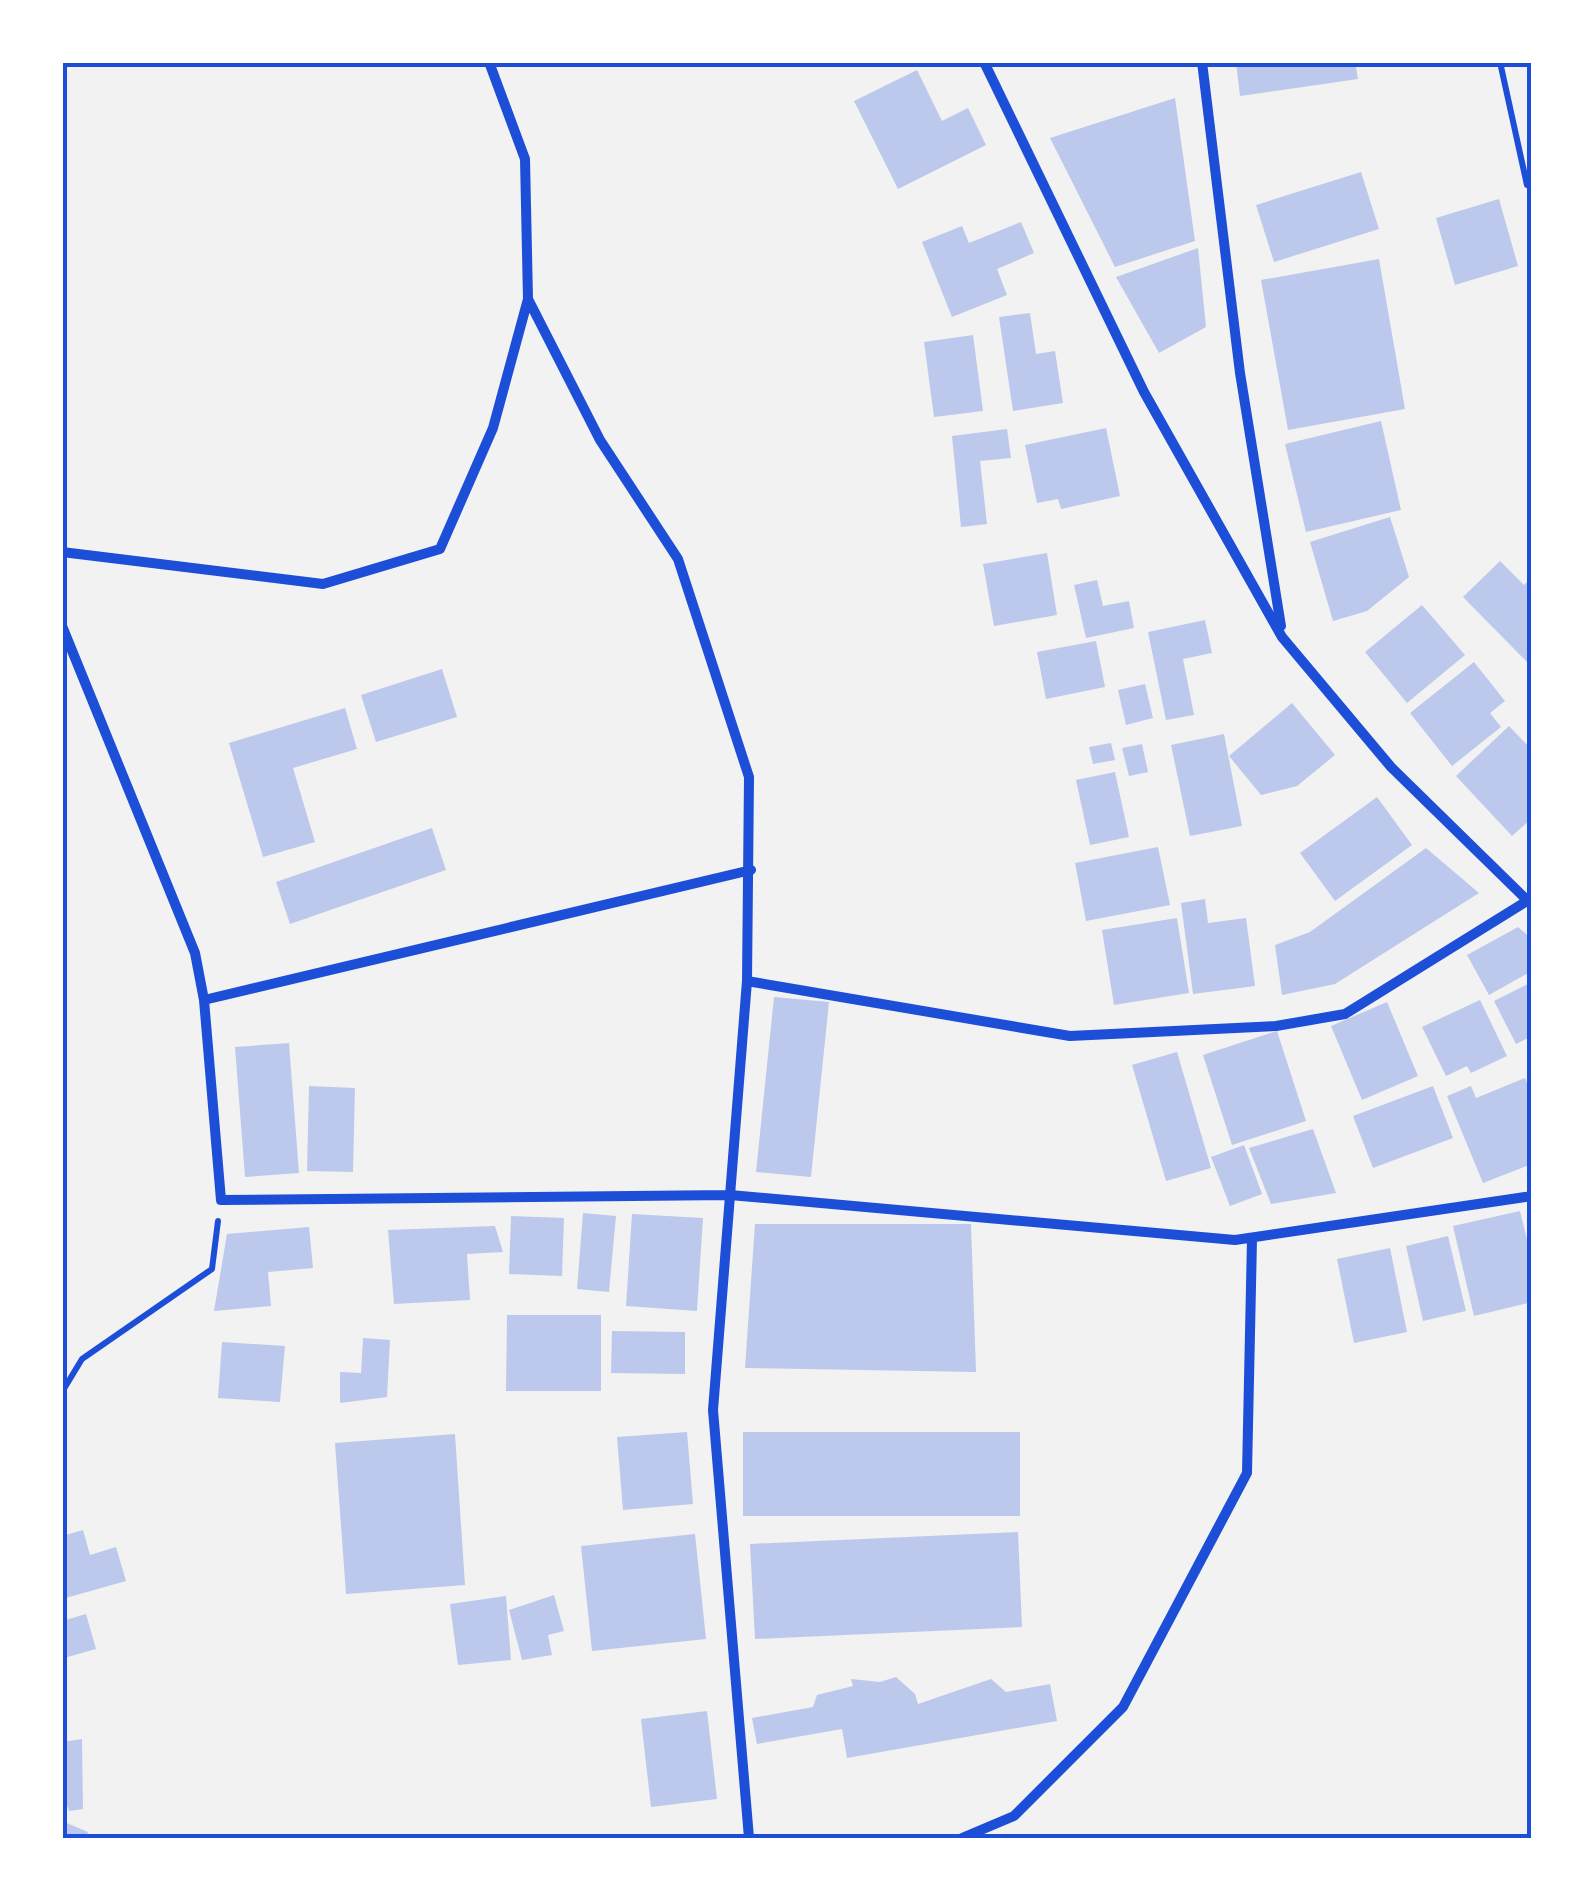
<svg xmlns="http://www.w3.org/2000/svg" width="1594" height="1901" viewBox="0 0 1594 1901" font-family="'Roboto Serif',serif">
	<rect width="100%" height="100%" fill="#f2f2f2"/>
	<path fill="#bdc9ec" d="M1236,62H1355L1358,79L1240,96Z
		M917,70L942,121L968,108L986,145L898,189L854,101Z
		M1175,98L1195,241L1115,267L1050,138Z
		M1361,172L1379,229L1274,262L1256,205Z
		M1499,199L1518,266L1455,285L1436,218Z
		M1021,222L1034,253L997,269L1007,295L952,317L922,242L962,226L969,243Z
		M1198,248L1206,327L1159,353L1116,277Z
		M1379,259L1405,409L1288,430L1261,280Z
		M1030,313L1036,354L1055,351L1063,403L1013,411L999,317Z
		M973,335L983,411L934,417L924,342Z
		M1381,421L1401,510L1306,532L1285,444Z
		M1106,428L1120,496L1061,509L1058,499L1037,503L1025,445Z
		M1007,429L1011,458L980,461L987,524L961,527L952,436Z
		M1390,517L1409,577L1367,611L1333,621L1310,542Z
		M1047,553L1057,615L994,626L983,564Z
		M1500,561L1524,585L1532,577V654L1527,662L1463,597Z
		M1097,580L1103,606L1129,601L1134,628L1086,638L1074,585Z
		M1422,605L1465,655L1407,703L1365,652Z
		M1205,620L1212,653L1183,659L1194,715L1166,720L1148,632Z
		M1096,641L1105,687L1046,699L1037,652Z
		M1474,662L1505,701L1490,713L1501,727L1452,766L1410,713Z
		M442,669L457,717L376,742L361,695Z
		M1145,684L1153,718L1126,725L1118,690Z
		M1292,703L1335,755L1297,786L1261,795L1229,756Z
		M345,708L357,749L293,768L315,842L263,857L229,743Z
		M1509,726L1532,750V818L1512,836L1456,776Z
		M1224,734L1242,826L1190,836L1171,745Z
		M1111,743L1115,760L1093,764L1089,747Z
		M1142,744L1148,772L1129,776L1122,748Z
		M1115,772L1129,837L1090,845L1076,780Z
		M1377,797L1412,845L1335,901L1300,853Z
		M432,828L446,870L290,924L276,882Z
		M1158,847L1170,905L1086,921L1075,863Z
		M1426,848L1479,893L1335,984L1282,995L1275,945L1310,932Z
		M1205,899L1208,923L1246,918L1255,986L1193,994L1181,903Z
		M1177,918L1189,993L1114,1005L1102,930Z
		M1518,927L1532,939V971L1489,995L1467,955Z
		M1532,982V1036L1516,1044L1494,1001Z
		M774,997L829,1002L811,1177L756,1172Z
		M1480,1000L1507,1056L1471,1073L1467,1066L1446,1076L1422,1027Z
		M1387,1002L1418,1076L1362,1100L1331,1026Z
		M1277,1031L1306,1121L1232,1145L1203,1055Z
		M289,1043L299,1173L245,1177L235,1047Z
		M1177,1052L1211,1168L1166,1181L1132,1065Z
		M1525,1078L1532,1095V1164L1483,1183L1447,1096L1471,1086L1476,1098Z
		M309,1086L355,1088L353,1172L307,1171Z
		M1433,1086L1453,1138L1373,1168L1353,1116Z
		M1313,1129L1336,1193L1271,1204L1249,1148Z
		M1244,1145L1262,1194L1230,1206L1211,1157Z
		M1520,1211L1532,1260V1302L1474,1316L1453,1226Z
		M583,1213L616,1216L609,1292L577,1289Z
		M632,1214L703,1218L697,1311L626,1306Z
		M511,1216L564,1218L562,1276L509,1274Z
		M755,1224H971L976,1372L745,1368Z
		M495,1226L503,1252L467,1254L470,1300L394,1304L388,1230Z
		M309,1227L313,1268L268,1272L271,1306L214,1311L227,1234Z
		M1448,1236L1466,1311L1423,1321L1406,1246Z
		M1390,1248L1407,1332L1354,1343L1337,1259Z
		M507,1315H601V1391H506Z
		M612,1331L685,1332V1374L611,1373Z
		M363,1338L390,1340L387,1397L340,1403V1372L361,1373Z
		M222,1342L285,1346L280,1402L218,1398Z
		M687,1432L693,1504L623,1510L617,1437Z
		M743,1432H1020V1516H743Z
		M455,1434L465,1585L346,1594L335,1443Z
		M83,1530L90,1555L116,1547L126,1581L62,1599V1536Z
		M1018,1532L1022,1627L755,1639L750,1544Z
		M695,1534L706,1639L592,1651L581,1546Z
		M554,1595L564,1631L548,1635L552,1655L522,1660L509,1610Z
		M506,1596L511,1660L458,1665L450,1604Z
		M86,1614L96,1649L64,1658L62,1621Z
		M896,1677L915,1694L918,1704L991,1679L1006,1692L1050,1684L1057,1721L847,1758L842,1729L757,1744L752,1718L813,1707L817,1695L853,1686L851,1679L880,1682Z
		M707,1711L717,1799L651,1807L641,1719Z
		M82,1739L83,1809L69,1811L62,1790V1742Z
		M62,1821L88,1832L86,1838H62Z"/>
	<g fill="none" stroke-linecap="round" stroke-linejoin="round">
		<path stroke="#1d4ed8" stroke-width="6" d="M1500,62L1527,185L1532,186
			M62,1392L82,1359L212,1269L218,1221"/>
		<path stroke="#1d4ed8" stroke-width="10" d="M984,62L1144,392L1282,637L1391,767L1532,905
			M1202,62L1240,373L1281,626
			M528,299L600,440L678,559L749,777L747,981L713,1410L749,1838
			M62,552L323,584L440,549L493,428L528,299L525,159L489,62
			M62,626L195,953L204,1000L221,1200L730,1195L1235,1240L1532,1196
			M747,981L1070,1036L1276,1026L1345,1014L1527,901
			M204,1000L751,870
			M962,1838L1014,1816L1123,1707L1247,1473L1252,1239"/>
	</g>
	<rect width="1594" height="1901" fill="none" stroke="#ffffff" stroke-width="130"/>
	<rect x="65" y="65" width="1464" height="1771" fill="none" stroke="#1d4ed8" stroke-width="4"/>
</svg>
